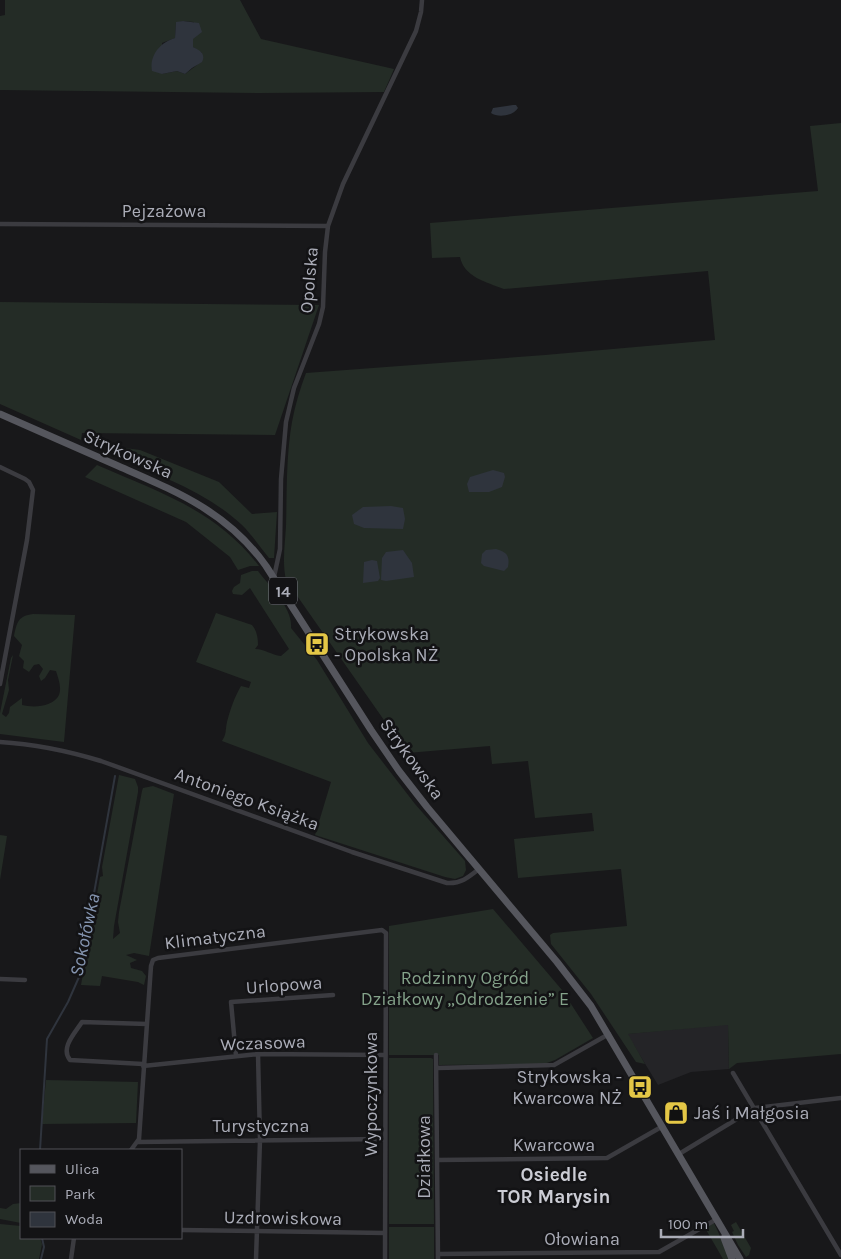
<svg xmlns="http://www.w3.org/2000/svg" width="841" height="1259" viewBox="0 0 841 1259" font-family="Karla,sans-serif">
	<rect width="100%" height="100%" fill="#18181a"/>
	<path fill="#242427" d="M728,1024L729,1069L691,1072L658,1085L627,1034Z"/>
	<path fill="#242c26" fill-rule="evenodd" d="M5,0H240L261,39L394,69L384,92L262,93L0,90V16L5,15ZM183,21L194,22L192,43L193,47L202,53L197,65L185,74L177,71L162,74V43L175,38L176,23Z
		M841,123V1054L737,1063L729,1069L728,1025L628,1034L645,1064L636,1062L591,994L551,944L550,935L553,933L627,926L621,869L518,878L514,839L594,831L592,813L535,818L528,761L492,764L490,746L407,753L286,580C282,562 285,544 286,526C287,492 286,456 292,422C295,405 300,389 306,373L545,355L715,340L708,271L504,289C486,282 464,277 460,257L432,258L430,223L818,191L810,126Z
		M0,302L319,305L275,435L82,433L81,440L0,404Z
		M125,448L140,450L219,482L252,514L277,512L274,558H269C260,547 252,535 242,525C207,492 157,475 114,455Z
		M97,465C159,492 216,510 259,566H250L238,570L230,557L186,522L85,477Z
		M252,571H258C270,587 293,608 291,628L317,660L368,743L415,804L465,861L466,870L463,876L455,879L445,877L315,835L331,782L222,741C227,733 225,731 227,722C230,710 235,696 241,686L249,688L251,682L196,662L216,613L252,625C257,631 258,638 258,645L255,649C265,649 271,655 281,656L289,649L250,588L242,595L233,594L232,591L234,587L240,583L241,575Z
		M33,614L75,615L64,742L0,734V713L11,658L13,655L8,680L9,690L2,714L6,717L9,713L10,707L22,698V705C34,708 53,707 59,695C62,687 58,678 56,671L50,670L45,678L41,681L39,676L43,669L39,664L34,665L29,672L23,668L24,661L19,656L22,645L14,636C17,622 18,616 33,614Z
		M119,775L135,779L138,787V792L114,926L113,939L120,933L118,922L119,912L142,791L143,788L153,786L174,794L149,956L134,953L126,955L137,960L130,963L131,968L142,971L146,976L144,985L138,982L102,976L100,986L81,985L100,877L103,876L102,867Z
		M0,835L7,836L0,880Z
		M493,909L562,990L593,1038L555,1060L544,1064L439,1065V1055H389V926Z
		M389,1058H431L433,1059L434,1224H389Z
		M46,1080L138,1082L136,1123L42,1124Z
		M21,1203V1223L0,1219V1208L6,1209L13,1204Z
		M736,1222L751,1248L749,1255L746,1257L738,1245L732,1232L734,1231L731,1225Z
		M714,1223L719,1234L729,1259H723L705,1228Z
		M0,1224L21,1226V1238H40L42,1244L39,1259H0Z
		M389,1227H434V1259H389Z"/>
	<path fill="#2f343d" d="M183,21L199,23L202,32L193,39V47C200,50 206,54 202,62L192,68L185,74L177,71L162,74L152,71C149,55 161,42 175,38L176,22Z
		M513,105H516L518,108C513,116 498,118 491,113L493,108Z
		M493,470L504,473L505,477L502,487L489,492H469L467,484L470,477Z
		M391,506L403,508L405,519L403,529L364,528L354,524L352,515L363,507Z
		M496,549C507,552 510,556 508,567L504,571L484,566L481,563L482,554L486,550Z
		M403,550L412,563L414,577L386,581L381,580L382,558L386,552Z
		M372,560L377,561L380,578L378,581L363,583L364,562Z"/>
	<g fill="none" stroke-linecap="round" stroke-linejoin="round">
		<path stroke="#2f343d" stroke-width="2" d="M40,1150L47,1039L68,1002L79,977L115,776
			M41,1259L44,1247L42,1238"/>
		<path stroke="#3b3b40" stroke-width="4.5" d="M0,224L328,226
			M0,467L25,479L29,482L33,490L27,540L0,684
			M274,577L280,549L281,479L286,422L294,388L319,324L323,307L325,252L328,226L343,184L416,31L421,12L422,0
			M0,742C34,744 68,751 101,761L352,852L447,883C461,884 469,877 479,869
			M0,979L25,980
			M436,1055L438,1259
			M236,1056L231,1002L333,995
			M143,1064L70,1060C60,1048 75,1033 82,1022L147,1024
			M143,1066L258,1054L385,1055
			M437,1068L554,1065L609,1034
			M733,1073L841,1255
			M138,1142L385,1139
			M131,1150L139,1139L151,966L153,960L158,958L382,930L386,933L385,1259
			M679,1154L755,1108L841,1098
			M437,1160L607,1158L663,1126
			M181,1230L385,1233
			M438,1254L659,1252L717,1219
			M71,1259L74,1238
			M256,1259L260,1140L258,1054"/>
		<path stroke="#55565d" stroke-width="7" d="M0,414C39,431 77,448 116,465C175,491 227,511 266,566L371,730L399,771L427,807L557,962L591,1006L740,1259
			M724,1238L732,1259"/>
	</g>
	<defs>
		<symbol id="bus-square" viewBox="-11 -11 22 22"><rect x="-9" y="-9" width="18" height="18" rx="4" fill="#e4c746" stroke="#131315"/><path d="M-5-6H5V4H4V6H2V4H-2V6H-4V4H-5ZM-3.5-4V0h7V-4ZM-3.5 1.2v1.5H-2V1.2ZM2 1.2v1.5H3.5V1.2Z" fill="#111"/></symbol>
		<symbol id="shop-square" viewBox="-11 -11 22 22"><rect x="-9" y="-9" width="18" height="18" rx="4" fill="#e4c746" stroke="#131315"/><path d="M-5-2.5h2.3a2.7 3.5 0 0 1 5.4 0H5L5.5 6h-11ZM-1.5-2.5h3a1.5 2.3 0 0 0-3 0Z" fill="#111"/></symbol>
	</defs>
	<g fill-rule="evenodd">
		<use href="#bus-square" x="303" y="630" width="28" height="28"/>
		<use href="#bus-square" x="626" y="1073" width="28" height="28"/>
		<use href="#shop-square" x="662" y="1099" width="28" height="28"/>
	</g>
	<g text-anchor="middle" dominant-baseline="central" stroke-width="5" stroke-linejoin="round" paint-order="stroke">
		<rect fill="#131315" stroke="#7d7f87" stroke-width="1" x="269" y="577.5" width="28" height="27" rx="4"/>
		<g font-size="16" font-weight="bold" fill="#abadb8">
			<text x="283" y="591">14</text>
		</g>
		<g font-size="18" fill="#abadb8" stroke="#131315">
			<text x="164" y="211">Pejzażowa</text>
			<text transform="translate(309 280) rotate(-85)">Opolska</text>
			<text transform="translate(128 454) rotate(24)">Strykowska</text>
			<text transform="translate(412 759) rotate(54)">Strykowska</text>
			<text transform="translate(247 799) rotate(20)">Antoniego Książka</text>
			<text transform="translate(215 937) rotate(-7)">Klimatyczna</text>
			<text transform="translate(284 985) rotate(-4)">Urlopowa</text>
			<text transform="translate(263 1043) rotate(-2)">Wczasowa</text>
			<text transform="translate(371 1094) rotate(-90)">Wypoczynkowa</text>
			<text x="261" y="1126">Turystyczna</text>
			<text x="554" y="1145">Kwarcowa</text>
			<text transform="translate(424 1157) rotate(-90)">Działkowa</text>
			<text transform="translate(283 1218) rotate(1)">Uzdrowiskowa</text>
			<text x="582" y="1239">Ołowiana</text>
		</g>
		<g font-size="18" fill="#abadb8" stroke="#131315" text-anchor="start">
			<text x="334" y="634">Strykowska<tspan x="334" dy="21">- Opolska NŻ</tspan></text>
			<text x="622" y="1077" text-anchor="end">Strykowska -<tspan x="622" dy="21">Kwarcowa NŻ</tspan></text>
			<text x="694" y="1113">Jaś i Małgosia</text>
		</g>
		<g font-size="18" fill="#84a28a" stroke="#131315">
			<text x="465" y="978">Rodzinny Ogród<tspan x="465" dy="21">Działkowy „Odrodzenie” E</tspan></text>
		</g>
		<g font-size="19" font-style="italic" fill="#8595b0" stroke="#131315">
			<text transform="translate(85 935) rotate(-78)">Sokołówka</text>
		</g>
		<g font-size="19" font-weight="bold" fill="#cccdd5" stroke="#131315">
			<text x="554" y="1175">Osiedle<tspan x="554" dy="22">TOR Marysin</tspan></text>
		</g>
	</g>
	<rect x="20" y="1149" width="162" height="90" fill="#131315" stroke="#505156"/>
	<rect x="30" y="1165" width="25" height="8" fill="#55565d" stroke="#505156"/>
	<text x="65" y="1174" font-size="15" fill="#abadb8">Ulica</text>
	<rect x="30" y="1186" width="25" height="15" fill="#242c26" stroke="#505156"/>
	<text x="65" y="1199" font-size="15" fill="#abadb8">Park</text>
	<rect x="30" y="1212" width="25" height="15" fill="#2f343d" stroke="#505156"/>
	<text x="65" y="1224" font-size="15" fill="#abadb8">Woda</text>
	<path d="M661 1229v8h82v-8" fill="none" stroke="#abadb8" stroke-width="2.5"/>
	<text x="668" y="1229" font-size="15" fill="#abadb8" stroke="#131315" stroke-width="4" paint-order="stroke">100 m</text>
</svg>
